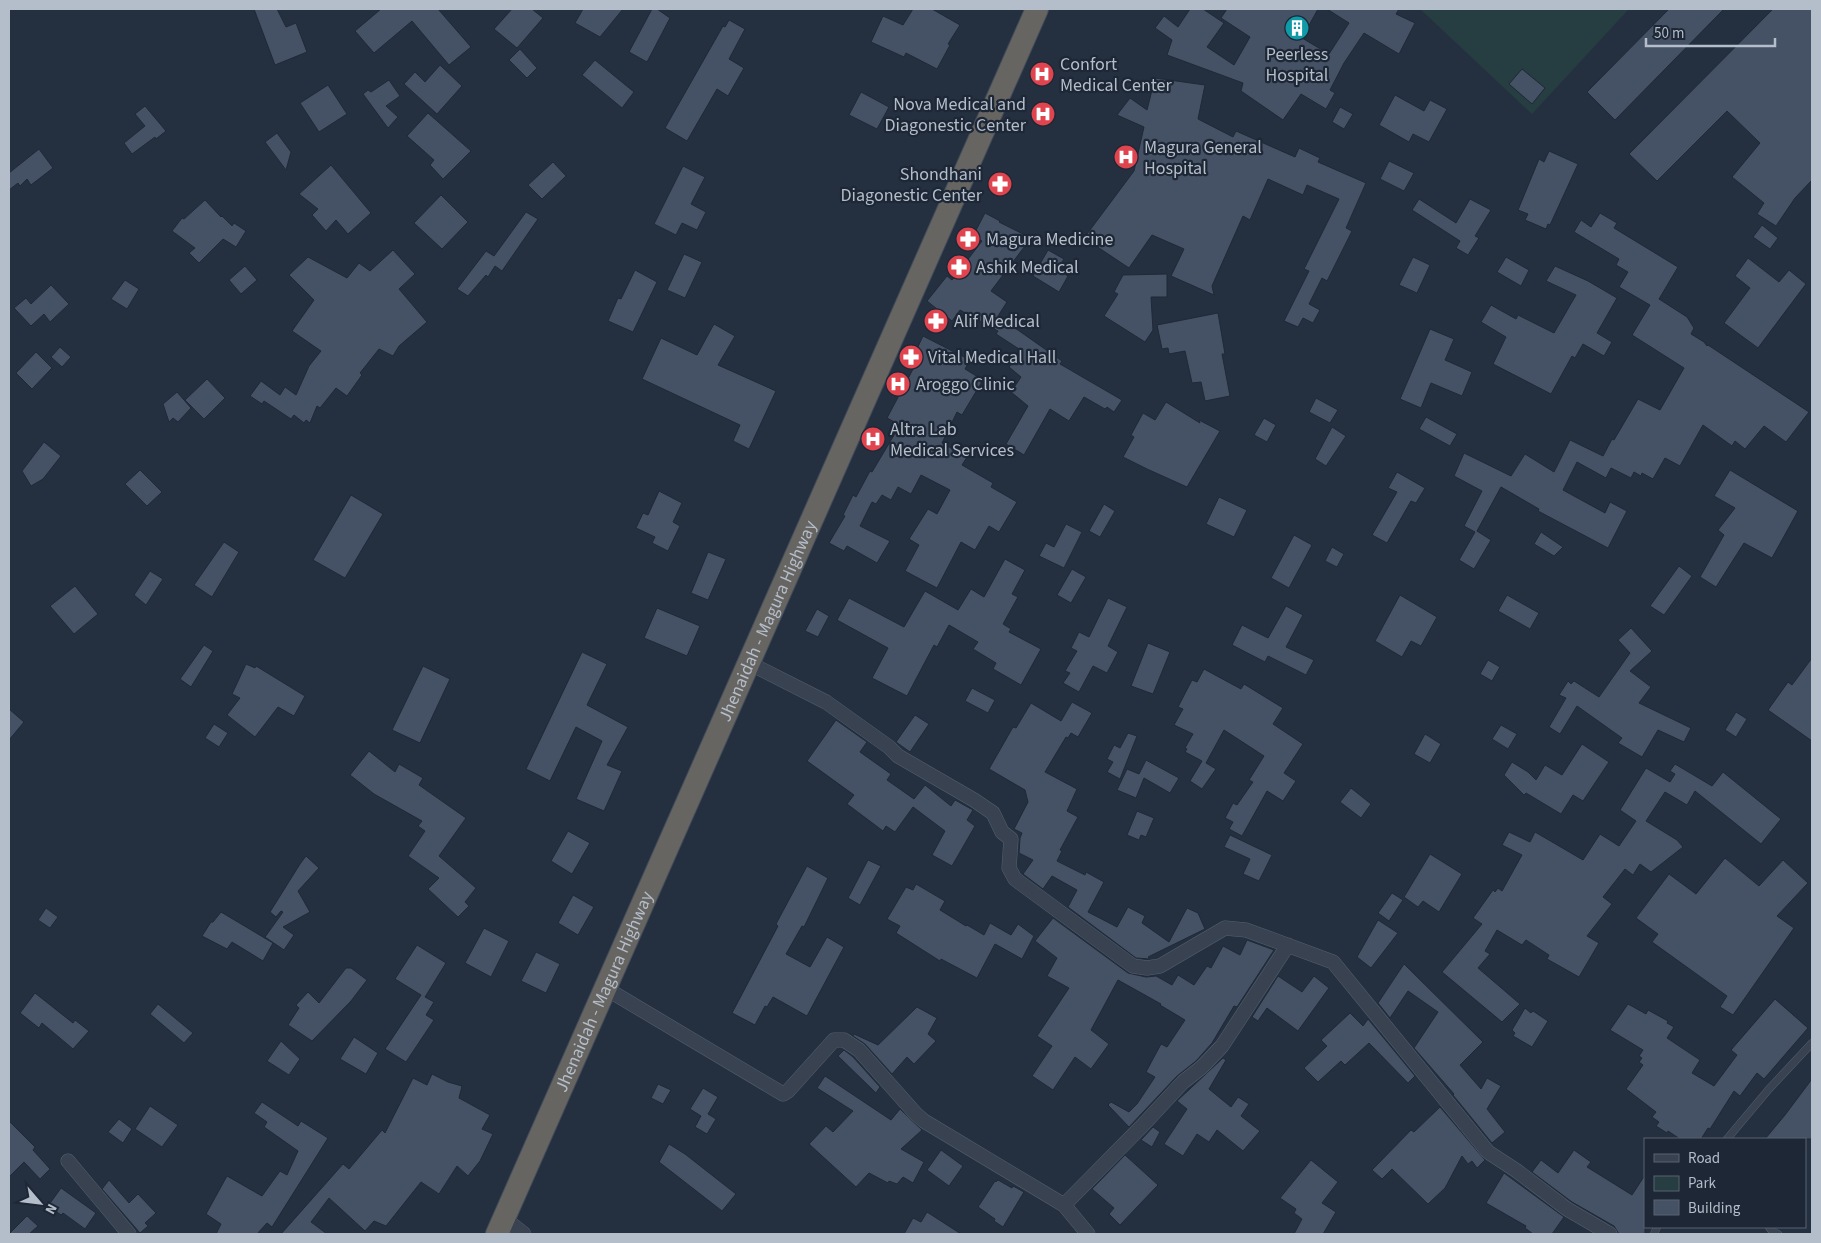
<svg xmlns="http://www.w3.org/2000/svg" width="1821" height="1243" viewBox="0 0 1821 1243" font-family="'Source Sans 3',sans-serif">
	<rect width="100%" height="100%" fill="#243040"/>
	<path fill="#263d41" d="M1420,9H1629L1532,114Z"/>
	<path fill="#455164" stroke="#1f2937" d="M254,9H277L286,27L296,23L307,52L275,65Z
		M381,9H438L471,47L449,65L412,21L374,53L355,31Z
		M512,9H532L543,18L517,48L494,29Z
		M583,9H623L600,37L575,23Z
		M652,9H657L670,18L647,62L629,52Z
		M913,9H932L960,25L948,44L950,45L937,69L906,53L904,57L871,42L883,16L903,25Z
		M1190,9H1203L1224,23L1207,47L1234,65L1250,37L1221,18L1227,9H1318L1302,38L1329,54L1349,23L1327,9H1399L1396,14L1415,23L1399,54L1364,33L1344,63L1330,90L1335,93L1326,109L1301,94L1283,120L1241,91L1243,83L1167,55L1172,40L1155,28L1164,16L1178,27Z
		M1669,9H1724L1615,120L1587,92Z
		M1773,9H1812V180L1795,198L1776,226L1757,214L1764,203L1732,177L1760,143L1727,111L1657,181L1629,154Z
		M729,20L745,29L729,59L744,68L728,96L717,89L687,141L665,128L723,26L725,27Z
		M520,49L537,68L527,78L509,60Z
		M595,60L634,92L622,108L582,75Z
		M440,65L462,86L437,114L404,84L415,72L425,82Z
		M1522,69L1545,88L1532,104L1509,84Z
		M1155,78L1205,85L1198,119L1233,137L1236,131L1295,157L1299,148L1320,158L1318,162L1366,183L1346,228L1352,231L1327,281L1322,278L1309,304L1320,310L1313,323L1303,318L1298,327L1284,321L1309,271L1304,269L1339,199L1307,185L1303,195L1268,179L1250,220L1243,216L1212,286L1214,295L1171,276L1184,249L1152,235L1129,268L1084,238L1134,171L1144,127L1117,115L1130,98L1147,110Z
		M389,80L400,96L386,106L398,117L388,128L363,94L368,90L371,92Z
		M328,85L347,114L319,132L300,103Z
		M861,92L889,107L877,129L849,115Z
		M1395,95L1424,111L1430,100L1447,109L1429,142L1413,134L1409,142L1379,125Z
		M145,106L166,131L156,139L155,137L132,154L124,143L145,126L135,114Z
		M1340,107L1353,114L1344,129L1332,122Z
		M428,113L471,151L443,179L430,165L434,160L407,136Z
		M277,133L291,152L286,170L265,142Z
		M39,149L53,168L31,185L27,179L20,186L18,183L9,190V173Z
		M1549,151L1578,164L1550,225L1548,224L1546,229L1525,220L1528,214L1518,210L1539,159L1544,162Z
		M1389,161L1414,173L1404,191L1380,179Z
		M553,162L566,176L542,199L528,185Z
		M331,165L371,213L348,234L336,220L326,231L312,215L318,209L299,194Z
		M683,166L705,177L691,204L706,212L697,230L682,223L676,235L654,224Z
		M441,195L468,222L442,249L414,223Z
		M1419,199L1456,223L1470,199L1491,210L1475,236L1479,238L1468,255L1456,248L1460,241L1412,210Z
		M205,200L221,217L222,216L232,226L234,223L246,231L236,247L223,239L199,263L189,253L195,248L172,231L182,218L184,219Z
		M526,212L538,219L502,271L495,266L488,277L486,275L468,296L457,289L486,251L494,256Z
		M985,213L1000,221L999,222L1031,238L991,291L1007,302L998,316L1062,361L1060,364L1122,400L1114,412L1107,407L1105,409L1084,397L1069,421L1050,409L1024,455L1006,444L1028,406L1011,392L1021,377L1009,367L1022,351L996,334L998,331L960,310L952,321L927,301L947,276L952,280L982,241L973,236Z
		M1600,213L1617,223L1614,228L1678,267L1659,299L1687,317L1694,328L1691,334L1704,342L1707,346L1708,345L1809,412L1786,442L1764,426L1745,449L1735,441L1732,446L1703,425L1680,466L1665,458L1653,479L1642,473L1641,476L1634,472L1631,478L1611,468L1606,478L1577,462L1563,490L1605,513L1610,502L1627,511L1608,548L1538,511L1539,509L1501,487L1477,531L1491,540L1474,569L1459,560L1475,532L1464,526L1482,491L1454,476L1464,453L1511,476L1525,454L1554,472L1570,440L1603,456L1612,439L1614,440L1638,399L1660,410L1684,368L1632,335L1650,305L1619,287L1628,272L1616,265L1619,259L1574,232L1581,220L1591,227Z
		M1762,225L1778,238L1770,249L1753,237Z
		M393,250L415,274L399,289L427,322L399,346L393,356L379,349L360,373L362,375L347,396L336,388L320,408L317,406L310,423L306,420L304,423L294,415L291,419L264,401L262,404L250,396L261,381L280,395L285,387L296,395L309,366L321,351L292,331L314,300L289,275L308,257L347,278L359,263L370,271Z
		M1048,250L1064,259L1057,270L1068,276L1059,292L1033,276Z
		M684,254L702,262L685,298L667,290Z
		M1413,257L1430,265L1417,293L1399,285Z
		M1506,257L1529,270L1521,286L1497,272Z
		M1748,258L1779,282L1789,270L1806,284L1758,348L1724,323L1750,288L1735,276Z
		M245,266L257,280L241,294L229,280Z
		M1555,266L1588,281L1617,298L1597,333L1612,342L1604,356L1583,344L1575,358L1572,356L1551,394L1493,364L1506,337L1481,322L1491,305L1516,319L1518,315L1554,333L1576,295L1546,281Z
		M635,270L657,282L633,332L608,321L618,298L621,299Z
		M1167,274V297H1151L1153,330L1145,342L1104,316L1118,294L1114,292L1123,275Z
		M125,280L139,289L127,309L111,299Z
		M51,285L69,304L50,322L44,314L31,326L14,308L26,298L31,304Z
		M1218,313L1225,354H1222L1230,396L1205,401L1201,382L1192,383L1185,351L1169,354L1168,348L1162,349L1157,325Z
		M714,324L735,336L718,365L776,391L749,449L733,441L740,425L642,379L661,338L697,355Z
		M1430,329L1454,339L1445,360L1472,372L1462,396L1431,383L1421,408L1400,399Z
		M923,336L970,360L965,369L983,380L962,415L957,412L942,443L967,457L962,465L993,483L991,487L1017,502L999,532L989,526L975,550L961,542L937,588L905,571L919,545L909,539L928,509L937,514L950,490L921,475L911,494L898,487L891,500L882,495L876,504L872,502L860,526L890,541L877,563L847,546L844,551L829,543L845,516L843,515L853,495L856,497L870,471L872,472L900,425L887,418L920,356L915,353Z
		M60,347L71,357L62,367L51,357Z
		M36,352L52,368L32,389L16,373Z
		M207,379L225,398L204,419L185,400Z
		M177,392L191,408L178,422L173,418L169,422L163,404Z
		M1316,398L1338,410L1330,423L1309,412Z
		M1166,402L1200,423L1199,420L1220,431L1187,487L1147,469L1123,457L1134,437L1131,435L1143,413L1155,420Z
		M1426,417L1457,434L1450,446L1419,429Z
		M1264,418L1276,425L1267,442L1254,435Z
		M1332,427L1346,436L1326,466L1315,459Z
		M44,442L61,456L43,479L31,486L22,471Z
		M140,470L162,492L147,506L125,484Z
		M1730,470L1798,511L1772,558L1744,543L1716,587L1700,577L1724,535L1718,530L1735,508L1714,496Z
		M1397,472L1425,488L1416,503L1411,501L1387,543L1372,535L1397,492L1388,488Z
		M659,491L682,503L673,522L680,526L668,551L652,543L655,537L636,528L643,513L648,515Z
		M351,495L383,514L345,578L313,560Z
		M1219,497L1247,510L1234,537L1206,524Z
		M1104,504L1115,511L1100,537L1089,531Z
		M1066,524L1082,532L1064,568L1039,556L1046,543L1054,547Z
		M1541,532L1563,547L1554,556L1534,544Z
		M1294,535L1312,545L1289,588L1271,578Z
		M224,542L239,552L212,597L194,585Z
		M1332,547L1344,554L1337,567L1325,561Z
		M708,552L726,559L708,600L691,593Z
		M1005,559L1025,570L1012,594L1018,597L1003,624L1011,629L1009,632L1041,649L1021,685L993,669L996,663L973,649L978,642L949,625L937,647L934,645L907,696L872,678L888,648L837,620L849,598L904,627L925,591L958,610L971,589L984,597Z
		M1679,566L1692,576L1664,615L1650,606Z
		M1072,569L1086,577L1071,603L1057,595Z
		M150,571L163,579L146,605L134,595Z
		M75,586L98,614L74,634L50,606Z
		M1400,595L1437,617L1421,646L1411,641L1402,657L1375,641Z
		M1507,595L1539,613L1530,629L1498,611Z
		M1108,598L1127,607L1108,646L1118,652L1107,673L1093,666L1079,692L1063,683L1070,673L1065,671L1077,651L1071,648L1079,632L1089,637Z
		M1286,606L1303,615L1286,647L1314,660L1306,675L1268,656L1265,662L1232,645L1242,625L1268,638Z
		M657,608L700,626L687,656L644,638Z
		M817,609L829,616L818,637L805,631Z
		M1631,628L1652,651L1630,671L1651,687L1639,703L1691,728L1684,742L1658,730L1642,757L1618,743L1622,738L1577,706L1560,734L1549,727L1566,698L1559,695L1568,681L1571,684L1574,681L1599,697L1630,653L1618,640Z
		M1148,643L1170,652L1153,694L1131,686Z
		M204,645L213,651L191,687L180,679Z
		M582,652L607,664L587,705L628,727L607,765L622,771L604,811L576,799L602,741L576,727L550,781L526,769Z
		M1812,658V741L1768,710L1788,682L1792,685Z
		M1488,660L1500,667L1492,681L1480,674Z
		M246,664L255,668L256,666L305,696L294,716L278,707L255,737L227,715L240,698L232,694Z
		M423,666L450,679L420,743L392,730Z
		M1204,669L1241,689L1244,684L1283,708L1273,724L1303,744L1284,773L1296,781L1283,801L1267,791L1242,836L1229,829L1233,822L1225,818L1233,803L1237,805L1253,782L1249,780L1264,756L1224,730L1206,763L1216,769L1202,789L1190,781L1202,761L1185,752L1187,749L1185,748L1193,734L1174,725L1183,709L1178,707L1192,680L1197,682Z
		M972,688L995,700L988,713L965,701Z
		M1072,702L1092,713L1078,737L1071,733L1068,738L1066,737L1045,772L1077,789L1067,811L1078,817L1060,850L1062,851L1057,861L1085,875L1086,872L1104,882L1088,912L1117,927L1128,907L1145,916L1142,923L1169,942L1187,908L1198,913L1205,929L1148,957L1150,959L1136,958L1068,907L1077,890L1052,876L1043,889L1023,874L1033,860L1019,853L1020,838L1022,833L1014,829L1028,802L1025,790L989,769L1013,727L1016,728L1031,703L1061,721Z
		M9,709L24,722L9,740Z
		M1736,712L1747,719L1736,737L1725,730Z
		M915,715L929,724L910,752L896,742Z
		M836,720L867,742L860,752L891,774L887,780L914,799L925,785L951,806L955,800L973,810L967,820L975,826L952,866L932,855L945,831L913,807L895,832L886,826L883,831L847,804L854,795L807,761Z
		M214,724L228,733L219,747L205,738Z
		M1501,725L1517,734L1508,749L1492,739Z
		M1128,733L1137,736L1120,779L1107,772L1113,762L1107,759L1114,745L1120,748Z
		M1425,734L1441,744L1430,763L1414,754Z
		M1582,744L1609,762L1583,801L1573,795L1561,814L1526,793L1524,795L1504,775L1512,762L1528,772L1536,780L1545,765L1562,775Z
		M369,751L395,772L399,764L423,778L419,785L466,818L439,856L476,888L465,902L469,906L458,917L428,889L439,878L408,856L425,831L418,826L422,821L374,794L350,775Z
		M1146,760L1179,778L1170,793L1144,778L1136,798L1117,790L1127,769L1139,774Z
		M1675,764L1712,786L1723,772L1781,819L1761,844L1695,791L1687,805L1665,792L1646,821L1677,840L1683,847L1651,872L1640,864L1633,875L1625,869L1603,897L1612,904L1587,936L1599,943L1579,977L1547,959L1549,955L1526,940L1522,945L1497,930L1485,951L1490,954L1478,968L1520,1004L1502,1022L1442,972L1482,924L1473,918L1493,890L1495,892L1498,888L1502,891L1522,855L1502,845L1509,832L1530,842L1535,832L1583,860L1600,834L1619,846L1636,821L1620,810L1646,768L1670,782L1675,774L1670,771Z
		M1351,788L1371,804L1361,818L1340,802Z
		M1137,811L1154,818L1146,837L1141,835L1139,840L1127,835Z
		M568,831L590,843L572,874L551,861Z
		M1230,835L1272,855L1259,881L1243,874L1250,859L1224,847Z
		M1430,854L1462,874L1439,912L1423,901L1418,907L1404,897Z
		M306,856L319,868L298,891L310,912L283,927L294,935L284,950L265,937L283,912L281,911L276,917L270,912L300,864Z
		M1725,858L1759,886L1783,860L1808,883L1777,916L1794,928L1733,1015L1720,1007L1727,996L1652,942L1658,934L1636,918L1669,874L1696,894Z
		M868,860L881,866L860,905L848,898Z
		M807,866L828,878L804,927L802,926L786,954L810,967L827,937L844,947L807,1016L773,997L767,1007L765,1006L755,1025L732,1013L778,926L776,924Z
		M916,884L945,901L940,910L966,926L967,925L984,935L990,923L1011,935L1018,924L1034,936L1022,959L995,944L977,978L941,959L940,961L896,933L900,926L887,919L906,887L913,890Z
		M1392,893L1403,900L1389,921L1378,913Z
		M573,895L594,907L578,935L558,923Z
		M46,908L58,917L50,928L38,920Z
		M221,912L273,943L263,961L232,942L227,949L202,936L211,922H213Z
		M1053,918L1128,973L1146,977L1156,976L1172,985L1178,975L1194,985L1207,966L1211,968L1223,946L1240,955L1247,940L1274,950L1237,1007L1234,1006L1212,1043L1196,1061L1177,1076L1129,1127L1108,1105L1111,1102L1129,1112L1137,1104L1155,1077L1146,1072L1161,1044L1167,1047L1185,1020L1160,1005L1161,1004L1118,980L1091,1030L1109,1044L1091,1069L1075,1057L1053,1090L1032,1076L1052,1046L1037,1036L1069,988L1047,976L1057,958L1035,941Z
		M1378,920L1398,933L1371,968L1357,957Z
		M484,928L509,941L491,977L465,963Z
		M417,945L446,963L425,997L434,1002L426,1015L434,1020L406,1062L385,1049L421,995L395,979Z
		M536,952L560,964L546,993L521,981Z
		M1404,964L1483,1042L1460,1065L1481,1089L1487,1078L1501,1086L1487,1109L1505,1132L1492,1143L1453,1095L1454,1094L1414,1048L1438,1012L1408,991L1390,1018L1378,1003Z
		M346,968H351L367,980L351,1001L312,1041L288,1025L299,1008L296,1005L308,992L319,1003Z
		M1278,976L1302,992L1314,976L1329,988L1298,1031L1267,1008L1258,1021L1252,1017Z
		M35,993L73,1023L75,1020L89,1031L73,1049L42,1023L39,1028L20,1013Z
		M1775,999L1808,1028L1764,1079L1757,1073L1740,1096L1734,1091L1710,1129L1708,1128L1701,1139H1680L1668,1131L1667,1133L1656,1126L1659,1122L1652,1117L1656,1112L1626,1089L1643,1065L1639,1062L1642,1058L1639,1056L1643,1050L1610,1030L1628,1004L1646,1014L1648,1010L1668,1021L1667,1023L1674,1027L1667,1038L1700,1060L1692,1073L1714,1086L1737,1055L1731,1050Z
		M158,1004L193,1033L184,1043L150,1014Z
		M917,1007L937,1018L928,1034L936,1041L914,1064L907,1057L892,1074L865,1044L853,1036L854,1034L878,1045Z
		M1525,1008L1531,1013L1533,1011L1548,1021L1532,1047L1513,1036L1515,1033L1512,1030Z
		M1350,1013L1363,1026L1368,1019L1415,1076L1408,1083L1369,1043L1345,1065L1341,1061L1318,1082L1304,1068L1327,1046L1321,1040Z
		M354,1037L378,1053L366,1074L340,1059Z
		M281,1041L300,1059L289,1075L267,1061Z
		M844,1050L853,1057L880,1087L876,1093L838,1056Z
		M1223,1058L1226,1060L1209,1089L1231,1107L1238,1097L1249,1104L1241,1116L1260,1131L1243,1151L1217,1130L1209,1142L1197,1134L1183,1156L1164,1144L1187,1109L1177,1101Z
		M432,1074L448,1082L462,1086L459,1098L490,1115L482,1129L493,1134L480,1161L468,1176L457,1166L439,1194L421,1182L386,1226L374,1221L365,1231L329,1198L311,1222L327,1234H281L343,1164L349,1169L382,1130L385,1133L413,1078L427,1085Z
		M825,1076L891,1120L900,1109L922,1130L901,1149L924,1162L913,1183L903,1177L897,1184L889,1181L888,1183L869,1173L856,1187L809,1144L826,1126L833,1132L853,1111L817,1088Z
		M1812,1079V1139H1765L1785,1115Z
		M658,1084L671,1090L663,1104L651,1098Z
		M703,1088L718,1097L708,1114L716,1119L707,1134L695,1127L701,1116L690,1109Z
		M262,1102L298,1126L301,1121L328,1138L272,1227L267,1223L257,1234H216L221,1224L206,1214L227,1176L262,1196L280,1171L287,1175L298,1151L264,1127L267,1122L254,1113Z
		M150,1106L178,1125L162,1147L135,1129Z
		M1440,1107L1485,1160L1477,1168L1472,1161L1468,1164L1462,1156L1445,1188L1428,1204L1392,1169L1382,1179L1372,1170L1411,1130L1414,1132Z
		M119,1119L132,1129L123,1143L108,1132Z
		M9,1121L35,1147L33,1150L50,1169L40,1179L24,1162L9,1177Z
		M1153,1127L1160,1132L1152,1147L1141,1140Z
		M669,1144L685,1154L736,1194L722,1211L659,1162Z
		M941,1150L963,1166L949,1186L927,1170Z
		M1574,1150L1591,1162L1587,1167L1632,1195L1645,1175V1234H1619L1614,1226L1572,1202L1532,1172L1541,1160L1558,1173Z
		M1125,1155L1158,1185L1120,1225L1109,1214L1114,1208L1092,1189Z
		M1311,1160L1338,1182L1322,1203L1336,1212L1323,1234H1294L1302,1219L1294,1213L1296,1209L1280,1198Z
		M1504,1173L1564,1217L1552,1234H1533L1525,1228L1526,1226L1486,1203Z
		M109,1180L129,1203L138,1194L156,1213L145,1223L148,1226L140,1233L102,1189Z
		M998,1180L1012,1188L1013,1186L1024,1192L1003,1227L994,1221L995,1219L978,1207L995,1181L996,1182Z
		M61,1188L96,1213L85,1229L63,1213L61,1215L48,1206Z
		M927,1212L961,1234H904L913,1218L921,1222Z
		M27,1216L38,1226L29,1234H9Z"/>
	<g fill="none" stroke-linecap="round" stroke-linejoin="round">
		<defs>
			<path id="service" d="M1727,1139L1769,1089L1812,1043
				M1769,1227L1772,1231L1778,1234
				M1654,1234L1657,1227"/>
			<path id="minor" d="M749,663L826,702L889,747L898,756L974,800L993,813L1002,832L1011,839L1009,868L1015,879L1133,966L1147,968L1160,966L1225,928L1246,930L1333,962L1488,1152L1517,1171L1567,1209L1610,1234
				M605,988L783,1094L788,1091L834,1040H844L859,1050L915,1113L924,1121L1064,1205L1088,1234
				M68,1161L129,1234
				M1064,1205L1143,1125L1183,1082L1202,1067L1222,1046L1288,945
				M504,1218L524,1234"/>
			<g id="trunk">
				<path id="s1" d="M497,1234L1037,9"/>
			</g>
		</defs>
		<use href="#service" stroke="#56606d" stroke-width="8"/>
		<use href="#minor" stroke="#56606d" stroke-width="15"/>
		<use href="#trunk" stroke="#434d5a" stroke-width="24"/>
		<use href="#service" stroke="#384250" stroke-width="7"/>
		<use href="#minor" stroke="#384250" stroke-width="14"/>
		<use href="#trunk" stroke="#666562" stroke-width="22"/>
	</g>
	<defs>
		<symbol id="building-disc" viewBox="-11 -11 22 22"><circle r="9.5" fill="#0f9aa8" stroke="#1d2735"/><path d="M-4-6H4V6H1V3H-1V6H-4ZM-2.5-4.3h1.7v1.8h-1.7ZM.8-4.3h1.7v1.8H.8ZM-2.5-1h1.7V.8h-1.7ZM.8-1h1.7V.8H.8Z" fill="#fff"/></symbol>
		<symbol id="hospital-disc" viewBox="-11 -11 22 22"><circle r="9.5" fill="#e0444e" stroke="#1d2735"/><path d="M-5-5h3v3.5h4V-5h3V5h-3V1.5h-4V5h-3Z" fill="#fff"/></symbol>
		<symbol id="pharmacy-disc" viewBox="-11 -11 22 22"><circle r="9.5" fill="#e0444e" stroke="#1d2735"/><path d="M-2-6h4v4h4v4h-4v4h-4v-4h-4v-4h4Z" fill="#fff"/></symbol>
	</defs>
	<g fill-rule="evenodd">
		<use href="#building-disc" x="1283" y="14" width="28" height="28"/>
		<use href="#hospital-disc" x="1028" y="60" width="28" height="28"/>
		<use href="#hospital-disc" x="1029" y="100" width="28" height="28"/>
		<use href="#hospital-disc" x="1112" y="143" width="28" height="28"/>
		<use href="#pharmacy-disc" x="986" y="170" width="28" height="28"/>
		<use href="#pharmacy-disc" x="954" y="225" width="28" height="28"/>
		<use href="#pharmacy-disc" x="945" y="253" width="28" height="28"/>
		<use href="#pharmacy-disc" x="922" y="307" width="28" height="28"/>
		<use href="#pharmacy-disc" x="897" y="343" width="28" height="28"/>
		<use href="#hospital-disc" x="884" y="370" width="28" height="28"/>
		<use href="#hospital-disc" x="859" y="425" width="28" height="28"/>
	</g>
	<g text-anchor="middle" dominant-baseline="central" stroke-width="4.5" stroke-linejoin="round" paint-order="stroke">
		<g font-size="18" fill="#b4bdca" stroke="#1d2735" text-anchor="start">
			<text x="1297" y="54" text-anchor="middle">Peerless<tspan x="1297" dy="21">Hospital</tspan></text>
			<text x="1060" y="64">Confort<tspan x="1060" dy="21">Medical Center</tspan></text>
			<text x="1026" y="104" text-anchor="end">Nova Medical and<tspan x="1026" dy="21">Diagonestic Center</tspan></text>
			<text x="1144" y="147">Magura General<tspan x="1144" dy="21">Hospital</tspan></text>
			<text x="982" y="174" text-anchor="end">Shondhani<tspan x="982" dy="21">Diagonestic Center</tspan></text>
			<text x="986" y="239">Magura Medicine</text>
			<text x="976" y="267">Ashik Medical</text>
			<text x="954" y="321">Alif Medical</text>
			<text x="928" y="357">Vital Medical Hall</text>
			<text x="916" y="384">Aroggo Clinic</text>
			<text x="890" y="429">Altra Lab<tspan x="890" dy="21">Medical Services</tspan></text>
		</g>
		<g font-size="18" fill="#b4bdca" stroke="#1d2735">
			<text stroke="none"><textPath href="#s1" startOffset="670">Jhenaidah - Magura Highway</textPath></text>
			<text stroke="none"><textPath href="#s1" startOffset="265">Jhenaidah - Magura Highway</textPath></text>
		</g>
	</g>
	<rect width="1821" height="1243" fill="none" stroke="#b4bdca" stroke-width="20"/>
	<rect x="1644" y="1138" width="162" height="90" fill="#1d2735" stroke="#596371"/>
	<rect x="1654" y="1154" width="25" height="8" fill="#384250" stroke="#596371"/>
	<text x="1688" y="1163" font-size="15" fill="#b4bdca">Road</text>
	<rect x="1654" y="1176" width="25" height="15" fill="#263d41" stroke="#596371"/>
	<text x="1688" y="1188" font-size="15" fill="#b4bdca">Park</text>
	<rect x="1654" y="1200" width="25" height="15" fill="#455164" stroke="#596371"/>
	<text x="1688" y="1213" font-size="15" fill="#b4bdca">Building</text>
	<g transform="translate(40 1203) rotate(118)" stroke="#1d2735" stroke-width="4" paint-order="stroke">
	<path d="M0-4L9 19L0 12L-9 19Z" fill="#b4bdca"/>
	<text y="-8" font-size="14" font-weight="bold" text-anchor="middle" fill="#b4bdca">N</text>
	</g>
	<path d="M1646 38v8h129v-8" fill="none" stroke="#b4bdca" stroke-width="2.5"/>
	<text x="1654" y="38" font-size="15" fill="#b4bdca" stroke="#1d2735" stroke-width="4" paint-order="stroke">50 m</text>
</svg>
